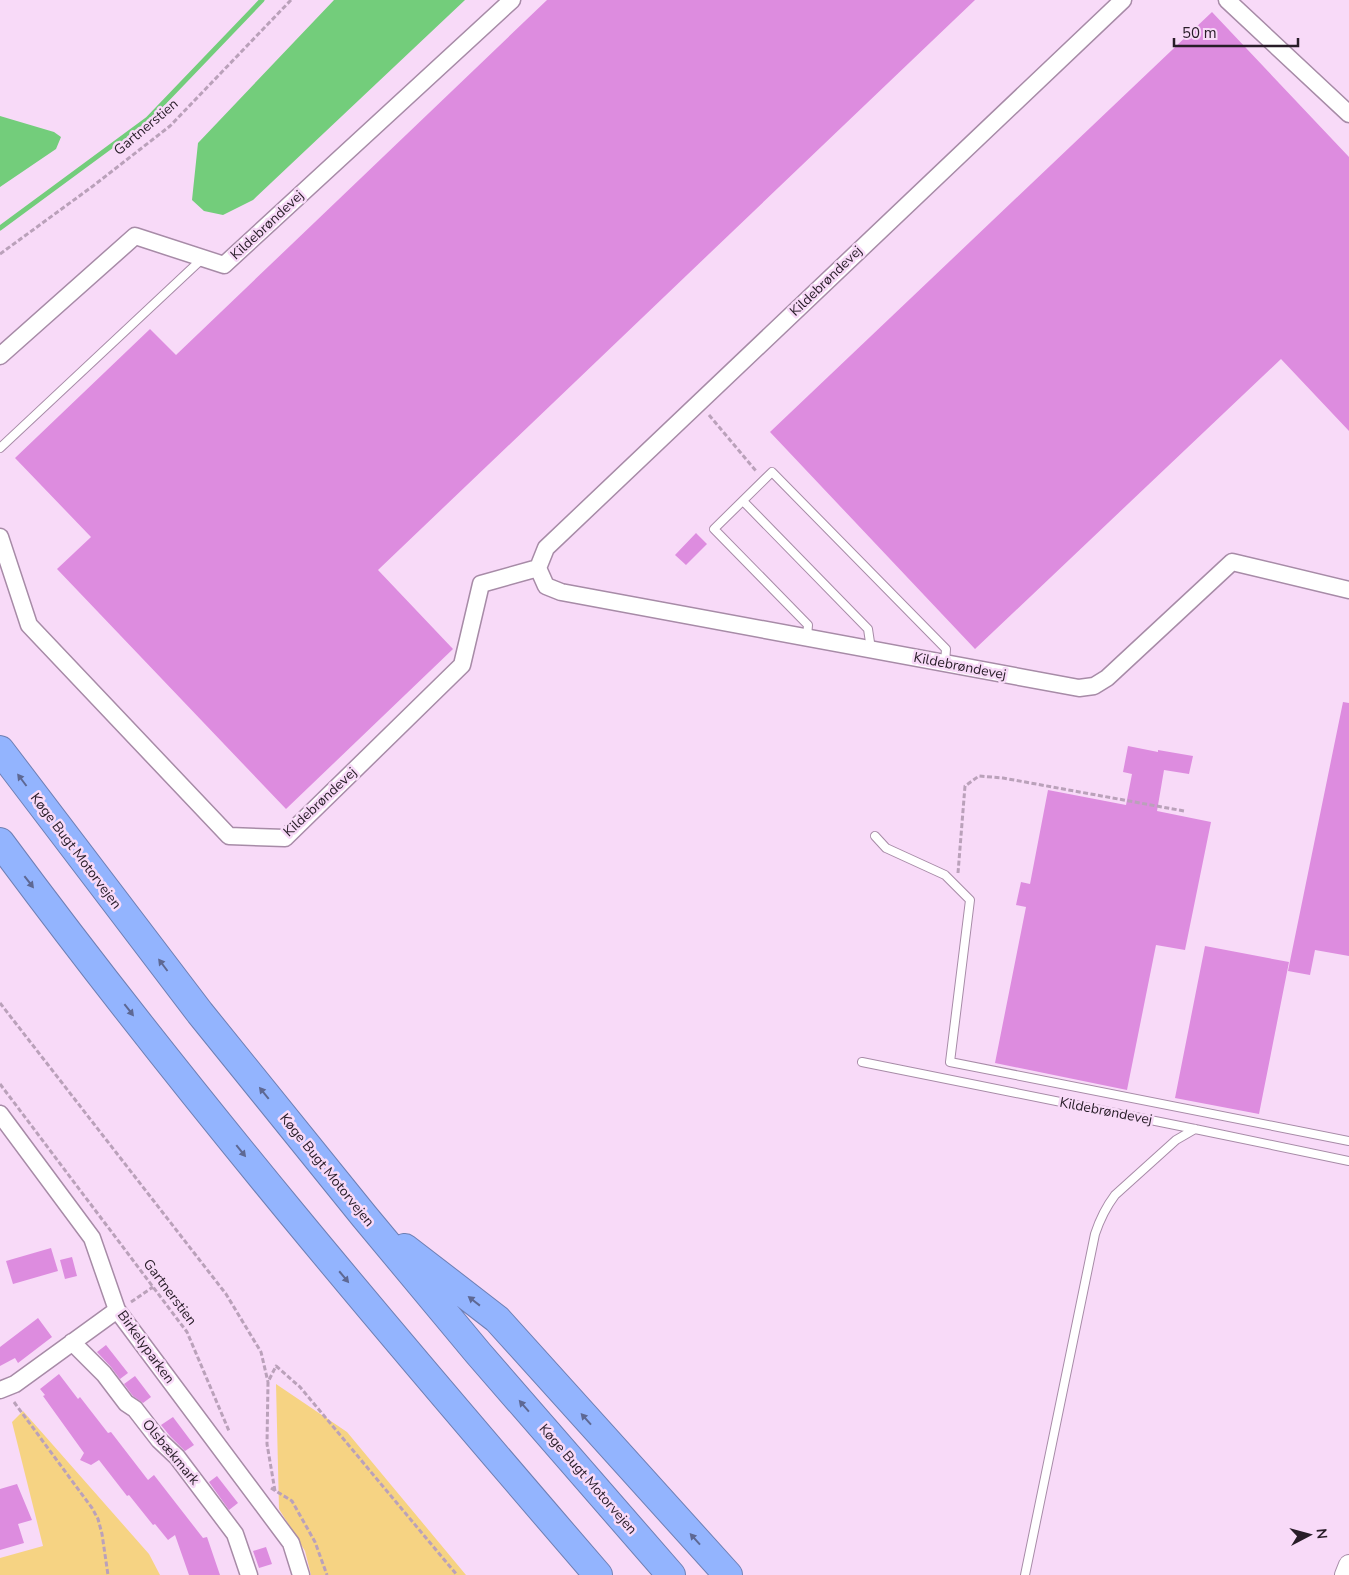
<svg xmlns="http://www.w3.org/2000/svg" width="1349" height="1575" viewBox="0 0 1349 1575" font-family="'Nunito Sans',sans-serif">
	<rect width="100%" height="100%" fill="#f8daf8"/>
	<path fill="#f6d383" d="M276,1384L347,1432L466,1575H311L305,1551L279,1509Z
		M23,1411L149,1554L160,1575H0V1558L43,1546L12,1422Z"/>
	<path fill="#73cd7b" d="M334,0H465L253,200L223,215L204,211L192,200L198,143Z
		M0,116L54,132L61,137L56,149L0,187Z"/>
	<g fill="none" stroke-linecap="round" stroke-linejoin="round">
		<path stroke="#73cd7b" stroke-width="5" d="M0,228L148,119L262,0"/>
	</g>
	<path fill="#dd8cdf" d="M547,0H975L378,570L453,649L286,809L57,569L91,537L15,458L150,329L176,355Z
		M1212,12L1349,157V431L1281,359L975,649L770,432Z
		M696,533L707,544L686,565L675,555Z
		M1343,702L1349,703V956L1315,950L1310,975L1288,971Z
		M1128,746L1158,752V750L1193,756L1189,774L1164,770L1157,811L1211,822L1185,950L1156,945L1127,1090L995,1063L1026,907L1016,905L1021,882L1030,884L1048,790L1126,805L1132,774L1123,772Z
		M1205,946L1289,962L1259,1114L1175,1098Z
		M51,1248L58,1271L13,1284L6,1261Z
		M72,1257L77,1276L65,1279L60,1260Z
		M38,1318L52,1337L18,1363L15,1358L0,1366V1347Z
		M106,1345L128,1373L120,1379L111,1367L97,1352Z
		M59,1374L78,1399L80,1397L108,1433L111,1432L148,1480L154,1475L203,1538L207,1537L220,1575H189L175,1535L168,1540L155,1524L153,1525L129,1495L127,1496L99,1460L91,1465L80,1460L84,1453L43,1396L45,1395L40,1389Z
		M135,1376L151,1397L143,1403L133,1396L124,1384Z
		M173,1417L194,1445L185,1451L170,1436L161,1425Z
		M217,1476L238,1503L229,1510L209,1482Z
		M17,1484L32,1520L18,1524L24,1543L0,1550V1489Z
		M266,1547L272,1564L259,1568L253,1551Z"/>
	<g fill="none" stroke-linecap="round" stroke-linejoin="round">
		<defs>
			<path id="service" d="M0,448L203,258
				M743,501L868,629L871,649
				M807,637L808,625L714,529L772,472L946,649L945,663
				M875,836L886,848L945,875L970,900L950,1062L1349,1141
				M862,1062L1195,1129L1349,1161
				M1025,1575L1095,1234C1100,1219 1106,1207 1115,1195L1176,1140L1195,1129"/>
			<path id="minor" d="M1123,0L546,548L538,568L546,586L561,592L1079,688L1094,686L1107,678L1232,562L1349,590
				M1227,0L1349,114
				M0,356L135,236L224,265L512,0
				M0,537L29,625L229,836L285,838L462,665L481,584L538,568
				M0,1114L92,1238L117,1310L291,1543L301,1575
				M72,1342L104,1374L126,1403L135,1409L159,1440L177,1457L235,1534L249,1575
				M0,1390L15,1384L117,1310"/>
			<path id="tertiary" d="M1345,1575L1349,1565"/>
			<path id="motorway" d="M0,750L200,1013L364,1216L478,1353L671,1575
				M0,842C188,1096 392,1336 598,1575
				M405,1248L497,1319L728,1575"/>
		</defs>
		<use href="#service" stroke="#a78ba7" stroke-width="10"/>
		<use href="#minor" stroke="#a78ba7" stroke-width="19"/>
		<use href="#tertiary" stroke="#a78ba7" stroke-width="22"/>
		<use href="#motorway" stroke="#6e7fb3" stroke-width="30"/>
		<path stroke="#baa1ba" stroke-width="3" stroke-dasharray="5 2.5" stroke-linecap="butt" d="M0,254L93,186L170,126L291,0
			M709,415L756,471
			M958,873L965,786L979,776L1003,778L1184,811
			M0,1003L226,1294L261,1352L268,1382
			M0,1084L187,1332L229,1431
			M131,1302L153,1287
			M14,1402L92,1508L98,1519L102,1534L108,1575
			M271,1488L292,1501L315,1542L327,1575
			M275,1491L267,1444L268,1382L276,1366L300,1387L457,1575"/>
		<use href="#service" stroke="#fff" stroke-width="8"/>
		<use href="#minor" stroke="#fff" stroke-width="16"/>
		<use href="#tertiary" stroke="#fff" stroke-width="20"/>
		<use href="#motorway" stroke="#93b4fe" stroke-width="28"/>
	</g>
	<defs><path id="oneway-solid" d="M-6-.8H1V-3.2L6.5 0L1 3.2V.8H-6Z" transform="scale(1.25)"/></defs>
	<g fill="#5e6893">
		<use href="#oneway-solid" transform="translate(22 780) rotate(-127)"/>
		<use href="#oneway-solid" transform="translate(29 882) rotate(52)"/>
		<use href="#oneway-solid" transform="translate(163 965) rotate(-127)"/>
		<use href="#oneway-solid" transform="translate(129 1010) rotate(52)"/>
		<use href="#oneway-solid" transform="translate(264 1093) rotate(-129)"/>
		<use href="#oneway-solid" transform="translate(241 1151) rotate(51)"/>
		<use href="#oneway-solid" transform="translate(344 1277) rotate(50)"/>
		<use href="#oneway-solid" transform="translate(474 1301) rotate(-142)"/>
		<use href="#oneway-solid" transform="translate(524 1406) rotate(-131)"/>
		<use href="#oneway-solid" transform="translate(586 1419) rotate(-132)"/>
		<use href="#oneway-solid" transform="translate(695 1539) rotate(-132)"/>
	</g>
	<g text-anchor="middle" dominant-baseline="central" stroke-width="5" stroke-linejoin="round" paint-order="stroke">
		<g font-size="14" fill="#281d28" stroke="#f8daf8">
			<text transform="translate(146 127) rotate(-40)">Gartnerstien</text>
			<text transform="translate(267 225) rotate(-43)">Kildebrøndevej</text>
			<text transform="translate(826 281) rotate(-44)">Kildebrøndevej</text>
			<text transform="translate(960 666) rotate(11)">Kildebrøndevej</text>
			<text transform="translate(320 802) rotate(-43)">Kildebrøndevej</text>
			<text transform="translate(76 851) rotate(53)">Køge Bugt Motorvejen</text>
			<text transform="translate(1106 1111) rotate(11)">Kildebrøndevej</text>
			<text transform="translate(327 1170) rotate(51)">Køge Bugt Motorvejen</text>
			<text transform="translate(170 1292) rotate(53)">Gartnerstien</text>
			<text transform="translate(146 1347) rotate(54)">Birkelyparken</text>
			<text transform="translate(171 1452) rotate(50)">Olsbækmark</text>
			<text transform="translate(588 1479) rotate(49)">Køge Bugt Motorvejen</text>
		</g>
	</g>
	<g transform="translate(1309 1535) rotate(84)" stroke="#f8daf8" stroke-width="4" paint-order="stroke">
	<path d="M0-4L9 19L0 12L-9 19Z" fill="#281d28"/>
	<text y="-8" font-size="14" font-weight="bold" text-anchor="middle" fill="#281d28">N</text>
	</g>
	<path d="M1174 38v8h124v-8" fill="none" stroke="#281d28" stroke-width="2.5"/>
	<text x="1182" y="38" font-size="15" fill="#281d28" stroke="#f8daf8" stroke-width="4" paint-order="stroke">50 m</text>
</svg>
